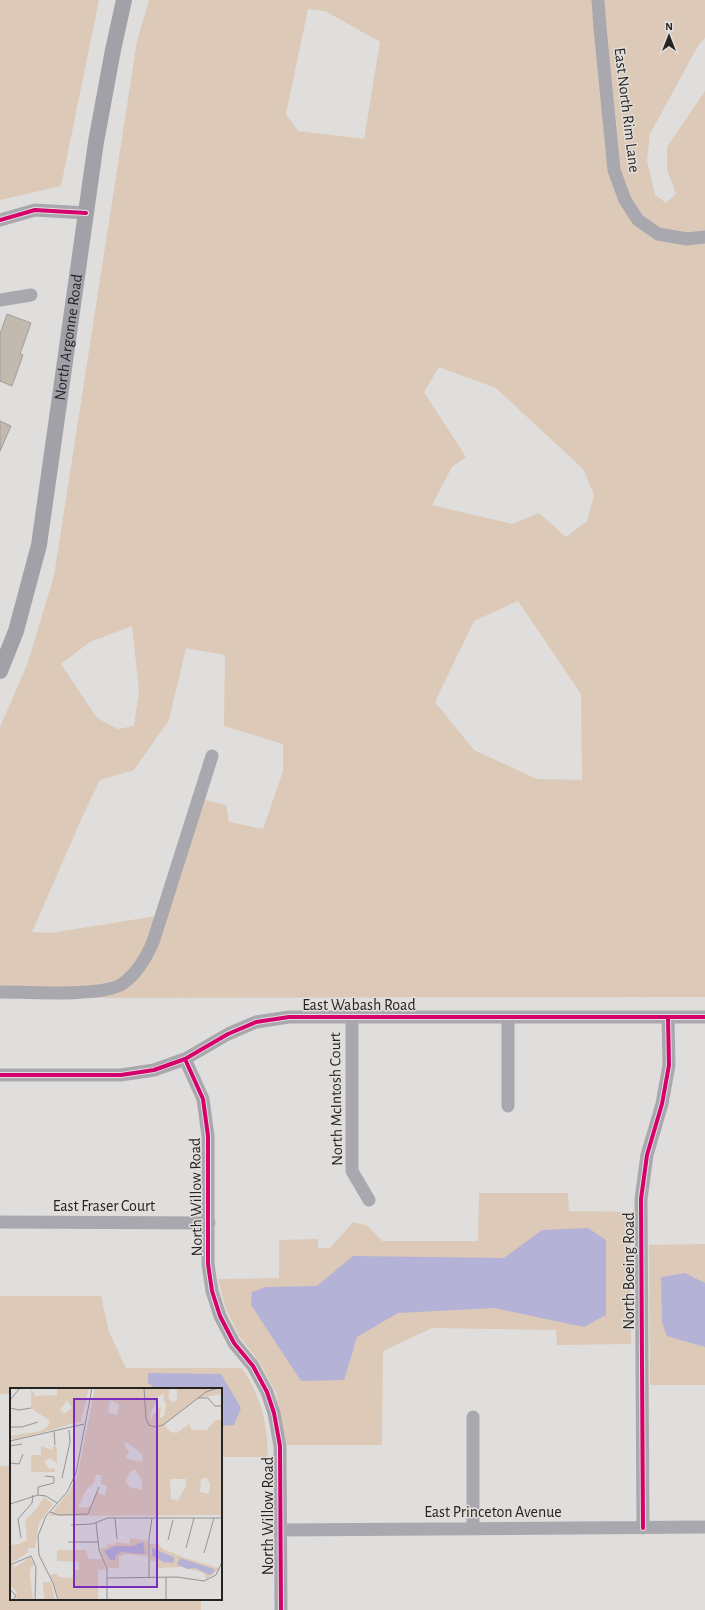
<svg xmlns="http://www.w3.org/2000/svg" width="705" height="1610" font-family="'Alegreya Sans',sans-serif">
	<rect width="100%" height="100%" fill="#e0dedc"/>
	<!-- green -->
	<path fill="#dcc9b7" fill-rule="evenodd" d="M0,0h99l-38,186 -61,14z
		M149,0h556v38l-6,6 -49,90 -3,27 8,34 11,8 10,-9 -9,-24v-23l38,-56v906l-705,1v-271l27,-62 27,-89 83,-535zM308,9l17,2 55,31 -16,97 -66,-8 -12,-17zM439,367l57,21 87,81 11,26 -7,26 -21,16 -27,-24 -27,11 -80,-19 20,-38 14,-10 -42,-65zM518,601l63,93 1,86 -45,-1 -63,-29 -39,-48 39,-81zM132,626l7,64 -5,36 -16,3 -21,-11 -36,-54 29,-22zM186,648l39,7 -1,71 59,18v27l-20,58 -34,-7 -3,-17 -33,-8 -37,119 -105,17 -19,-1 53,-121 15,-31 34,-10 35,-50z
		M479,1193h89l1,18 61,1 1,132 -74,1 -1,-15 -124,-2 -49,23 -1,94h-95l-11,-52 -16,-30 -21,-27 -13,-27 -8,-30 61,-1v-38l39,-1v9h12l23,-26 15,4 14,15h96z
		M705,1244v141h-55l-1,-140z
		M0,1296h101l8,36 17,36h116c20,31 25,53 26,89h-47v-68h-210v5h-11z
		M0,1466h11v133h190v11h-201z"/>
	<!-- water -->
	<path fill="#b5b2d8" d="M588,1228l18,12v75l-22,12 -90,-19 -96,5 -41,24 -13,43 -43,1 -50,-76 1,-13 14,-5 51,-1 36,-30 151,2 38,-28z
		M685,1273l20,10v64l-38,-11 -5,-13 -1,-46z
		M148,1373l73,1 20,34 -7,17 -13,1v-37h-65l-8,-6z"/>
	<!-- building -->
	<path fill="#c2b9af" stroke="#9f9e9c" d="M7,314l24,9 -11,31 3,1 -11,31 -12,-5v-47z
		M0,421l11,5 -11,25z"/>
	<g fill="none" stroke-linecap="round" stroke-linejoin="round">
		<!-- minor -->
		<path stroke="#a9a8af" stroke-width="13" d="M598,0l2,28 14,142 11,30 13,20 20,14 29,5 18,-2
			M0,220l35,-10 51,3
			M0,300l31,-5
			M0,992c27,0 103,5 122,-8 15,-10 24,-26 31,-42l59,-186
			M352,1017v154l17,29
			M508,1017v89
			M185,1059l18,40 5,37v128l4,27 8,25 14,27 19,23 14,26 7,21 6,33 1,164
			M0,1075h121l33,-5 31,-11 43,-25 28,-12 33,-5h416
			M0,1222l209,1
			M473,1417v112
			M643,1528l-2,-329 6,-44 15,-51 7,-39 -1,-48
			M280,1530l425,-3"/>
		<!-- major -->
		<path stroke="#a2a1a8" stroke-width="16" id="s1" d="M0,671l16,-40 23,-86 57,-403 17,-92 11,-50"/>
		<defs>
			<path id="cycleway" d="M0,220l35,-10 51,3
				M185,1059l18,40 5,37v128l4,27 8,25 14,27 19,23 14,26 7,21 6,33 1,164
				M0,1075h121l33,-5 31,-11 43,-25 28,-12 33,-5h416
				M643,1528l-2,-329 6,-44 15,-51 7,-39 -1,-48"/>
		</defs>
		<!-- cycleway casing -->
		<use href="#cycleway" stroke="#e2deda" stroke-width="6"/>
		<!-- cycleway -->
		<use href="#cycleway" stroke="#d6006c" stroke-width="4"/>
	</g>
	<g text-anchor="middle" dominant-baseline="central" stroke-width="3" stroke-linejoin="round" paint-order="stroke">
		<!-- street labels -->
		<g font-size="16" fill="#262423" stroke="#e2deda">
			<text transform="translate(627 110) rotate(83)">East North Rim Lane</text>
			<text stroke="none"><textPath href="#s1" startOffset="342">North Argonne Road</textPath></text>
			<text x="359" y="1005">East Wabash Road</text>
			<text transform="translate(336 1099) rotate(-91)">North McIntosh Court</text>
			<text transform="translate(196 1197) rotate(-91)">North Willow Road</text>
			<text x="104" y="1206">East Fraser Court</text>
			<text transform="translate(629 1271) rotate(-90)">North Boeing Road</text>
			<text x="493" y="1512">East Princeton Avenue</text>
			<text transform="translate(268 1516) rotate(-90)">North Willow Road</text>
		</g>
	</g>
	<!-- overview -->
	<g transform="translate(10 1388)">
		<rect width="212" height="212" fill="#e0dedc"/>
		<path d="M21,0l4,8 22,-1v-7h32l-8,33 -40,12 -31,7v-4l31,-5 7,-5 2,-5 -19,-13zM57,12l5,8 -8,6 -4,-4zM85,0h75l-2,10 5,5 4,-3v-10l-5,-2h50v6l-24,4 -34,27 7,7 6,1 12,-9 3,6h15l8,-10h7v95l-173,1 20,-24 8,-15zM154,6l-1,8 2,-1 1,4 -2,11 -4,2 1,-12 -9,10v6l-2,-7 8,-18zM100,12l9,4 -2,11 -9,-3zM116,54l16,12 1,6 -3,2 -15,-4 4,-6 -5,-7zM125,81l7,11v10l-12,-3 -5,-6 5,-9zM86,87h5v9l6,2 -2,10 -8,-4 -5,14 -14,2 8,-18 8,-7zM197,90l3,6 -1,10 -9,-2 1,-13zM160,91h16v7l-8,14 -7,-1zM44,57l3,2v16l-7,-5 -6,4 4,6 7,1v3h-24v-17h10v-9l11,4zM34,109l9,7 -14,19 -4,25h-6l-2,5 -17,11v-19l9,-1 8,-4 -2,-20 12,-12zM120,150l18,3v15l-23,-2 -6,3v11h-11l-8,-20h7v-4l6,1 3,-3 14,2zM140,156h8l5,5 22,9 34,10 -1,2 -12,10 -2,-7 -22,-6 -24,1v-7h-8zM47,162h29l3,9h14l3,10 -8,1v30h-39l-9,-26h7l1,3 16,1v-8h5v-8l-22,-1zM20,169l4,9 -3,1 -1,8 3,25h-14l-3,-3 1,-5 -7,-8v-19l6,2zM33,194h8l4,18 -11,-1z" fill="#dcc9b7" fill-rule="evenodd"/>
		<path d="M133,154l2,11 -2,1 -22,-2 -5,3 -1,5h-5l-6,-9 12,-5h17zM142,160l22,9v4l-1,2 -10,-1 -11,-7zM170,170l34,11 1,2 -5,4 -15,-7 -8,1 -10,-5z" fill="#b5b2d8"/>
		<path fill="none" stroke="#969492" stroke-width="1" d="M134,0l2,31 3,6 6,2 8,-2 43,-33 12,-4M188,10h10l7,8h6M0,12l10,-12M0,20l9,2 12,-2M0,39h12l16,-5M44,43l1,14M0,53l74,-17M0,58l12,-2M0,75l9,1 4,-10M52,90l8,-36 -1,-12M28,107v-8l16,-4v-6l-9,-1M0,116l28,-9 8,1 11,7M40,124l9,3 29,-1 11,-27M105,130l2,21M86,135l3,27 8,18v32M61,137l21,-1 16,-6h114M11,150l-3,-19 14,-16 1,-8M158,152l5,-20M58,154h30M176,160l8,-30M194,165l10,-35M0,177l21,-9 5,11 -1,33M139,189v-38l3,-21M156,189v23M97,190l70,-1 27,4 12,-6 6,-13M0,201l6,7 -3,4M48,212l-5,-17 -14,-28 -1,-19 8,-20 21,-24 9,-19 16,-85"/>
		<path fill="#7b2cbf" fill-opacity="0.15" stroke="#7b2cbf" stroke-width="2" d="M64,11h83v188h-83z"/>
		<rect width="212" height="212" fill="none" stroke="#262423" stroke-width="2"/>
	</g>
	<!-- north arrow -->
	<g transform="translate(669 36)" stroke="#e2deda" stroke-width="3" paint-order="stroke">
	<path d="M0-3L7 15L0 10L-7 15Z" fill="#262423"/>
	<text y="-6" font-size="11" font-weight="bold" text-anchor="middle" fill="#262423">N</text>
	</g>
</svg>
